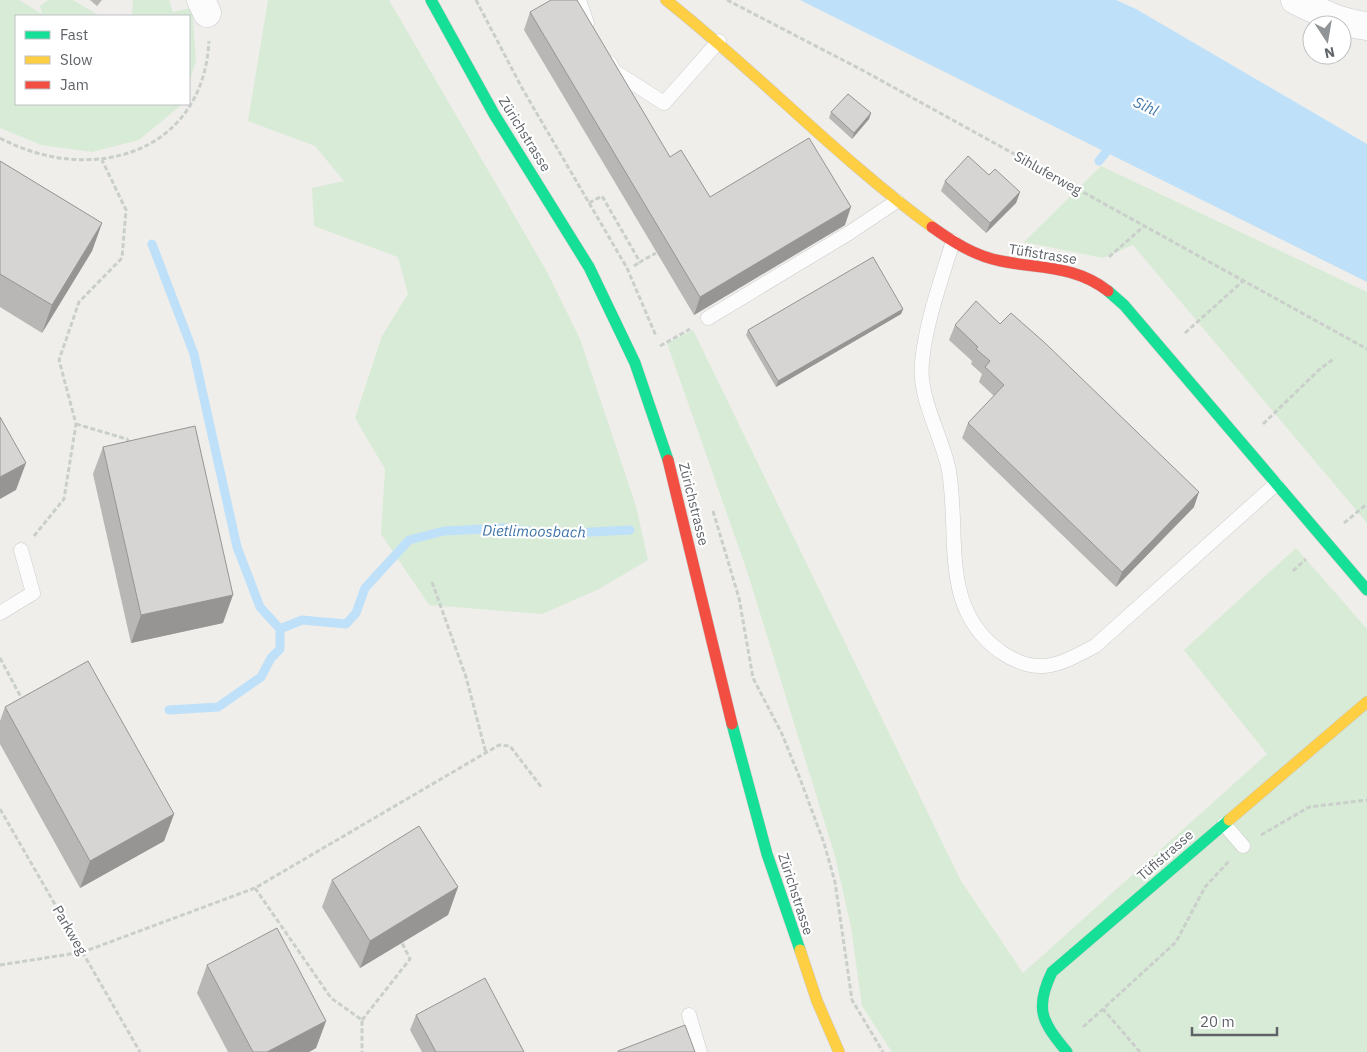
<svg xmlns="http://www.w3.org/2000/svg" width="1367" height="1052" font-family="'IBM Plex Sans',sans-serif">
	<rect width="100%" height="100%" fill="#efeeea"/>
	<!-- green -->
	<path fill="#d8ebd6" d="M0,0h19l23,14 -2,-8 8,-6h25l27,16h-84v88h165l-1,2 -41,34 -47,12 -51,-7 -41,-17z
		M133,0h36l4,12 19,-4 4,53 -7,21v-66h-67l10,-2z
		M268,0h121l157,270 34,69 56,167 12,54 -49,29 -57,25 -113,-9 -48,-71 4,-65 -30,-51 27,-82 26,-42 -10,-37 -84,-31 -2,-38 32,-7 -29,-35 -67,-25z
		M1101,166l266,126v231l-234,-278 -30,13 -79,-16z
		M693,330l268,551 62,92 244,-219 -83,-104 112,-102 71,81v423h-475l-30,-46 -11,-79 -16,-71 -88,-285 -80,-228z"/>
	<!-- water -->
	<path fill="#bfe0f9" d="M800,0h316l20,9 231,135v138z"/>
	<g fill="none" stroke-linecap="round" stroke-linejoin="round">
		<!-- stream -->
		<path stroke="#bfe0f9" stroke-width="9" d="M1099,161l14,-18
			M152,244l42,110 43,193 23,60 20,22
			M169,710l49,-3 43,-30 10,-19 9,-9v-20l22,-9 44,4 10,-11 9,-25 44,-48 35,-9 61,-3 46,6 79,-4"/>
		<defs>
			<path id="lane" d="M579,0l8,23
				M610,63l4,8 50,32 55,-62
				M953,241c-12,40 -27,80 -31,121 -4,37 20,73 27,109 11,66 -10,137 52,181 37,25 58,13 94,-6l181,-162
				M708,318l141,-85 48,-32
				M0,613l33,-20 -12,-43
				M1224,824l19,22
				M689,1015l11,37"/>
			<path id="street" d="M201,0l6,13
				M1295,0c24,12 45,23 72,26"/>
			<path id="fast" d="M431,0l63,114 95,153 46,96 33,97
				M1108,291l16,14 243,285
				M732,724l35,130 33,96
				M1067,1052c-25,-30 -33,-43 -15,-80l177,-152"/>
			<path id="slow" d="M666,0c91,72 173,159 266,227
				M1229,820l138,-118
				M800,950l17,51 22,51"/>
			<path id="jam" d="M932,227c21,15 43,29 69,34 38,8 74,4 107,30
				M668,460l64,264"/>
		</defs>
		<!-- lane casing -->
		<use href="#lane" stroke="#cbcccc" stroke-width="15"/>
		<!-- street casing -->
		<use href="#street" stroke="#cbcccc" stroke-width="29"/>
		<!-- fast casing -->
		<use href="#fast" stroke="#cacacb" stroke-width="12"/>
		<!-- slow casing -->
		<use href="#slow" stroke="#cacacb" stroke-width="12"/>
		<!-- jam casing -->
		<use href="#jam" stroke="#cacacb" stroke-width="12"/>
		<!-- path -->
		<path stroke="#cacfcc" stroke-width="3" stroke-dasharray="5 2.5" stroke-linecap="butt" d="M476,0l46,88 105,180 29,68
			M727,0l137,71 503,278
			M0,138c90,48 203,17 209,-97
			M589,203l13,-7 38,66 16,-9
			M1109,257l35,-31
			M634,266l6,-4
			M1185,333l58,-52
			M660,346l30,-17
			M76,424l51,15 2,4
			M1263,424l58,-56 14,-10
			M713,511l26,87 14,80 29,56 17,42 25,67 11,39 17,118 31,52
			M1344,523l23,-19
			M34,536l30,-37 12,-75 -17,-64 20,-58 43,-44 4,-48 -24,-50
			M1293,571l13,-12
			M432,582l34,95 20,76
			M0,658l23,43
			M0,809l140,243
			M1261,835l48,-28 58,-7
			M255,888l76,110 31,22v32
			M0,965l83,-13 172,-64 244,-143 11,1 32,42
			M362,1020l48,-61 -8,-16
			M1083,1027l20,-18
			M1140,1052l-37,-43 73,-67 29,-55 24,-26"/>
		<!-- lane -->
		<use href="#lane" stroke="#fdfcfc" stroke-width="14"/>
		<!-- street -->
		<use href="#street" stroke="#fdfcfc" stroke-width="28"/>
		<!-- fast -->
		<use href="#fast" stroke="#16e098" stroke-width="11"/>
		<!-- slow -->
		<use href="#slow" stroke="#ffcf43" stroke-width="11"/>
		<!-- jam -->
		<use href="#jam" stroke="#f24e42" stroke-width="11"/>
	</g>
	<!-- wall -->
	<path fill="#b8b7b5" d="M90,0h12l-5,6z
		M530,12l140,145 40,40 135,28 -151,90 -170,-285z
		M831,112l40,1 -2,6 -17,20 -23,-21z
		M0,161l102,62 -10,28 -50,82 -42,-26z
		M989,175l31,17 -4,11 -30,30 -45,-42 4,-10z
		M903,309l-2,5 -125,73 -30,-52 2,-5z
		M955,325l239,182 -78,80 -154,-149 6,-15 26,-27 -15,-14 3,-8 -11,-10 1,-3 -23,-21z
		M103,447l120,176 -92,20 -38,-169z
		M5,707l169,107 -10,27 -84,47 -80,-144v-23z
		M332,880l126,7 -10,28 -88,53 -38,-61z
		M207,965l119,56 -10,27 -7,4h-81l-31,-59z
		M416,1015l108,37h-102l-12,-22z"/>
	<!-- shaded-wall -->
	<path fill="#969594" d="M871,113l-2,6 -17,20 2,-6z
		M1020,192l-4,11 -30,30 4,-10z
		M851,207l-6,18 -151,90 6,-18z
		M102,223l-10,28 -50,82 10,-28z
		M903,309l-2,5 -125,73 2,-6z
		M26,463l-10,27 -16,9v-22z
		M1199,492l-5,15 -78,80 6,-15z
		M233,595l-10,28 -92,20 10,-28z
		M174,814l-10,27 -84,47 10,-27z
		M458,887l-10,28 -88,53 10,-27z
		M326,1021l-10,27 -7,4h-42z"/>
	<!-- building -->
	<path fill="#d6d5d3" stroke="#969594" d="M551,0h26l93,157 11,-7 29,47 99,-59 42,69 -151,90 -170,-285z
		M848,94l23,19 -17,20 -23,-21z
		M968,156l21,19 6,-6 25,23 -30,31 -45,-42z
		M0,161l102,62 -50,82 -52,-31z
		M873,257l30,52 -125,72 -30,-51z
		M976,301l24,23 11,-11 34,30 154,149 -77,80 -154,-149 36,-38 -19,-18 5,-6 -14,-12 2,-2 -23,-22z
		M0,417l26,46 -26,14z
		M195,426l38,169 -92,20 -38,-168z
		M88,661l86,153 -84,47 -85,-154z
		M419,826l39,61 -88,54 -38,-61z
		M277,928l49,93 -59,31h-14l-46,-87z
		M485,978l39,74h-88l-20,-37z
		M685,1025l10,27h-77v-1z"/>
	<g text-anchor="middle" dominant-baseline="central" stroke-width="4.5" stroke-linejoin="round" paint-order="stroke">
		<!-- street labels -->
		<g font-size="14" fill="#5f6368" stroke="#fff">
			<text transform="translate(525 134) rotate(58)">Zürichstrasse</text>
			<text transform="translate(1048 173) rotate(29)">Sihluferweg</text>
			<text transform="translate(1043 254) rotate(9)">Tüfistrasse</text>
			<text transform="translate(694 504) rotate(76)">Zürichstrasse</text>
			<text transform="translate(1165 855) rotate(-41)">Tüfistrasse</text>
			<text transform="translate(796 894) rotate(72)">Zürichstrasse</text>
			<text transform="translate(70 930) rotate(60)">Parkweg</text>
		</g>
		<!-- water labels -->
		<g font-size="15" font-style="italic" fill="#4174aa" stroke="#fff">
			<text transform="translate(1146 106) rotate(25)">Sihl</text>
			<text transform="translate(534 531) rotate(1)">Dietlimoosbach</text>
		</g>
	</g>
	<!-- legend -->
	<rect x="15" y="15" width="175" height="90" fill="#ffffff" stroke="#bfc1c3"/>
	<rect x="25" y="31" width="25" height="8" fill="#16e098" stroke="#bfc1c3"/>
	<text x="60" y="40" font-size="15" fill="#5f6368">Fast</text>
	<rect x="25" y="56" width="25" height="8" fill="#ffcf43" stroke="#bfc1c3"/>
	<text x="60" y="65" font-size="15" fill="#5f6368">Slow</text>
	<rect x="25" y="81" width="25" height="8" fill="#f24e42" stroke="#bfc1c3"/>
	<text x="60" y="90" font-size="15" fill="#5f6368">Jam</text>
	<!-- north arrow -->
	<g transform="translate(1327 40) rotate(168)"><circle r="24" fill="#ffffff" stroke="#bfc1c3"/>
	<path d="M0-4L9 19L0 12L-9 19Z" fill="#919496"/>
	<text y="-8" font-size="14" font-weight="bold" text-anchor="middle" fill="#5f6368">N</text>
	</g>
	<!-- scale -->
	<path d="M1192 1027v8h85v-8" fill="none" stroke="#5f6368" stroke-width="2.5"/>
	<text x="1200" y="1027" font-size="15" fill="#5f6368" stroke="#ffffff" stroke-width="4" paint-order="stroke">20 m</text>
</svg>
